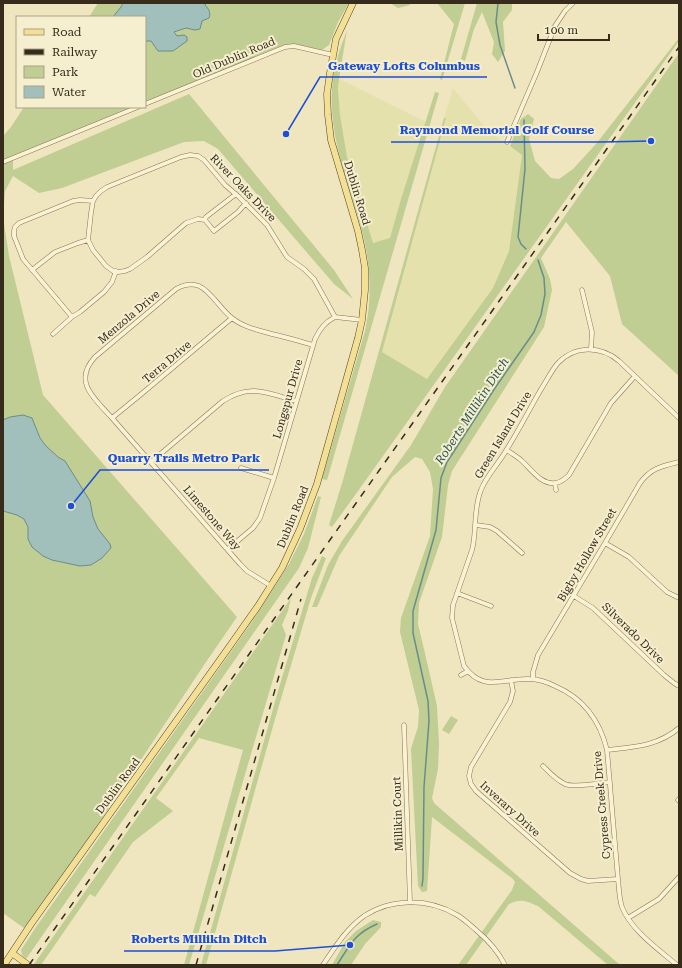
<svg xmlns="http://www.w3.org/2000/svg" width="682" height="968" font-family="'Roboto Serif',serif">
	<rect width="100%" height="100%" fill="#efe6bf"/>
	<!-- farmland -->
	<path fill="#e5e1ac" d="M339,79l87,43 -25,77 -11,40 -17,4 -26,-86 -7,-42 -2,-26z
		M453,88l35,43 34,24 -13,96 -16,37 -66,91 -45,-27 64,-234h-2z"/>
	<!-- green -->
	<path fill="#c0cd93" d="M98,3h251l-11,19 -9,23 -7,5 -28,-6 -13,2 -136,56v-85h-56z
		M390,3h19l1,2 -12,3z
		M437,3h28l-23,77 -2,-1 14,-55z
		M477,3h35v7l-9,12 2,29 -7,11 -6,-8 2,-12 -12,-30 -8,17 -9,32 -4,-2z
		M347,30l-8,49 -1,10 2,26 7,42 26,86 17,-5 11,-39 34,-107 4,1 -112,387 -5,-1 43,-148c6,-28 6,-53 1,-82 -2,-13 -6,-25 -10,-38 -10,-33 -22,-66 -24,-101 -1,-15 0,-31 4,-45 2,-12 7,-24 11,-35z
		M679,38v3l-321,450 -26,36 -3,-2 14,-45 101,-362h2l-64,234 45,27 66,-91 16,-37 13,-96 -12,-9 11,-27 7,-5 6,5 -5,20 6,22 16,17 8,1 14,-10 23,-25z
		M679,53v323l-57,-52 -12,-48 -44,-54 -25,36 9,21 2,11 -8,37 -92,144 -4,14 -6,52 -23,66 -1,21 6,25 13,57 2,38 -1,25 -6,29 2,5 186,162h-12l-70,-59c-12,-5 -16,-8 -29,-2l-43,61h-8l54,-75 3,-8 -2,-3 -81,-62 -5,74 -5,1 -4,-6 -7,-137 2,-7 5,-15 1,-17 -19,-78 1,-14 29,-82 3,-47 -3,-17 -8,-13 -7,-2 -23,20 -53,79 -22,51h-5l16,-42 14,-24 69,-96 34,-58z
		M189,94l145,176 19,29 -19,-15 -116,-135 -14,-8 -20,1 -122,46 -23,5 -26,-17 -8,15 -2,26 6,39 34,139 194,222 -31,45 -123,185 -59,81 -21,-15v-777l8,-9 13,-20h108l-119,49v14z
		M318,496l3,1 -13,51 -9,20 -273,391 -4,-4 -1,-5 15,-23 216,-305 37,-58 15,-30z
		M322,556l4,2 -15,40 -36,121 -69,246h-5l77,-274 34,-113z
		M291,598l-3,13 -6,14 4,10 -97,330h-5l59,-215 -44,-12 -43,60 17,13 -40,31 -38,55 -5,-3 -49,71h-6l-1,-1 155,-220z
		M451,716l7,4 -9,14 -7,-4z
		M373,920l8,2v5l-16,17 -14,21h-19l13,-23 11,-11z"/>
	<!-- water -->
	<path fill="#a2c0bb" stroke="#698e89" d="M123,3h83l-1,2c4,4 6,8 4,13l-7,3 -2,8 -5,1 -9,-2 -12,4 3,4 7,-1 3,2v4l-14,10h-15l-7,-10h-6v-24h-32l8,-10z
		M23,415l9,3 8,20 6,8 12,11 7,4 25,40 3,16 5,12 12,15 1,4 -9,10 -11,7 -11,1 -28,-6 -9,-4 -11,-9 -4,-8v-12l-4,-8 -7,-4 -14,-4v-91l7,-3z"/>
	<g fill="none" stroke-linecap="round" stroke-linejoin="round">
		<!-- stream -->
		<path stroke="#698e89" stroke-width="1.5" d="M498,3l-2,19 4,23 15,43
			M524,120l1,49 -7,68 3,7 5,5
			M422,886l1,-8 1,-91 5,-66 -1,-20 -15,-68v-22l23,-81 5,-52 6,-16 48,-74 39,-56 7,-17 4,-21 -1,-16 -6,-18
			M337,965c13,-20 17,-31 40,-41"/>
		<defs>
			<path id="minor" d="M145,104l140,-57 9,-1 39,9
				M507,142l30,-70 18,-46 10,-15 8,-8
				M3,162l135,-55
				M236,194l-30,23 -1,3 9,11 24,-19 8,-9
				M205,220l-7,-1 -12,4 -39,34 -17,12 -5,2 -7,1 -5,-1 -7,-5 -13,-16 -5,-10 3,-27 2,-12 3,-5 5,-5 6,-4 27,-11 47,-19 9,-2 8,1 6,4 21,25 14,12 28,28 20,32 17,12 10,10 21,38
				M32,270l23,-18 23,-9 10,-3
				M582,290l10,42 -1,17
				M72,317l-49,-58 -9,-23v-5l1,-4 4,-4 54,-22 7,-1 13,1
				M335,317l27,3
				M53,334l19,-17 8,-5 24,-20 8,-10 4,-11
				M112,418l27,-22 93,-78
				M507,450c5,4 11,7 15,11 10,9 19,24 34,22 5,-1 9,-4 13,-8l42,-72 24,-27
				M151,462l72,-61c27,-18 45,-8 73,0
				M241,468l33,10
				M555,483l1,7
				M476,525l14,2 7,4 25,22
				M605,543l24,14 38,35 12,6
				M228,549l25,-21 7,-10 14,-40 41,-139c5,-10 10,-17 20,-22
				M271,586l-24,-15 -7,-7 -128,-146c-17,-19 -40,-36 -17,-61l81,-68c7,-4 15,-6 23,-3 12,5 22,24 33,32 11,9 26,12 40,16 14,3 27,7 41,11
				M457,593l34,13
				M574,596l19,12 71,67 10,8 5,3
				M461,675l7,-4
				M533,679v-7l5,-17 67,-112 35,-60c11,-15 22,-17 39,-21
				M511,680l2,11 -3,11 -39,65 -2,9 2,8 5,7 94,82 11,6 7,2 30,-2
				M404,725l6,177
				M607,750c27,-3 51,-4 72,-22
				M543,766c6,6 13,14 22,18 8,4 34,-1 45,-2
				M678,800l1,-1
				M628,918l31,-19 20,-22
				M323,965c12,-18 23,-36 41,-49 28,-18 64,-18 93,-1 7,4 13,10 19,15 12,10 22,21 29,35
				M677,965c-18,-15 -47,-36 -55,-58 -3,-9 -3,-19 -4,-28l-11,-129c-7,-29 -24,-52 -52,-64 -8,-4 -17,-7 -26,-7 -26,-1 -46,14 -65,-13l-12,-48 1,-13 19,-55c5,-19 1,-41 9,-60 5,-14 19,-28 26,-41 12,-19 22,-39 33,-58 6,-9 11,-20 18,-28 17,-18 43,-17 61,-2l60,57"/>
			<path id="primary" d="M12,953l16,12
				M4,965l27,-41 196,-274 31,-44 24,-38 18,-39 17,-45 41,-146 4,-18 3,-30v-22l-3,-18 -4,-19 -27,-91 -3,-25 -1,-21 3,-21 6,-34 17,-36"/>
		</defs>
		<!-- minor casing -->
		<use href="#minor" stroke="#887657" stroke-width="5"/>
		<!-- primary casing -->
		<use href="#primary" stroke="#55432b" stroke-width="7"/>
		<!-- minor -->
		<use href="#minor" stroke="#faf2d2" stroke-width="4"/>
		<!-- primary -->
		<use href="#primary" stroke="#f4e095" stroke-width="6"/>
		<!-- rail -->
		<path stroke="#372c1c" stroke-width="1.5" stroke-dasharray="7 7" stroke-linecap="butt" d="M29,965l650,-918
			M196,965l105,-366"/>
	</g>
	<g text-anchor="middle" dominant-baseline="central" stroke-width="4" stroke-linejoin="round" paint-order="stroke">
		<!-- street labels -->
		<g font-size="11" fill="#372c1c" stroke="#f6efcf">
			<text transform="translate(234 58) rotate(-23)">Old Dublin Road</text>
			<text transform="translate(243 188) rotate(46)">River Oaks Drive</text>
			<text transform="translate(357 193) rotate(73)">Dublin Road</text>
			<text transform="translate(129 317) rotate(-40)">Menzola Drive</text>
			<text transform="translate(167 362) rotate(-40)">Terra Drive</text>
			<text transform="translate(288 399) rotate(-74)">Longspur Drive</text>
			<text transform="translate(503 435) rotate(-59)">Green Island Drive</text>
			<text transform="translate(293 517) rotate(-68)">Dublin Road</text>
			<text transform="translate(212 518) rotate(49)">Limestone Way</text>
			<text transform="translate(587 555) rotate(-60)">Bigby Hollow Street</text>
			<text transform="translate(633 633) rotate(44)">Silverado Drive</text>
			<text transform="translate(118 786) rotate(-54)">Dublin Road</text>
			<text transform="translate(602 805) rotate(-95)">Cypress Creek Drive</text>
			<text transform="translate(510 809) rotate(42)">Inverary Drive</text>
			<text transform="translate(398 814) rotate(-92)">Millikin Court</text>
		</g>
		<!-- water labels -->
		<g font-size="12" font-style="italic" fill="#2b5557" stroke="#f6efcf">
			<text transform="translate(472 411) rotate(-57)">Roberts Millikin Ditch</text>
		</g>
	</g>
	<!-- callouts -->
	<path fill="none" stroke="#1d4ed8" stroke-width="1.5" d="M286 134L320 77H487M651 141L602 142H391M71 506L100 470H269M350 945L275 951H124"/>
	<g fill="#1d4ed8" stroke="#f6efcf" stroke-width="1.5">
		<circle cx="286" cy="134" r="4"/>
		<circle cx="651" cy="141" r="4"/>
		<circle cx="71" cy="506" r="4"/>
		<circle cx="350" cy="945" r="4"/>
	</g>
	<g font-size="12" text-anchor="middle" font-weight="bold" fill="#1d4ed8" stroke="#f6efcf" stroke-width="4" stroke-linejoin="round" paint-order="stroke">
		<text x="404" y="70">Gateway Lofts Columbus</text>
		<text x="497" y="134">Raymond Memorial Golf Course</text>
		<text x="184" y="462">Quarry Trails Metro Park</text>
		<text x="199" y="943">Roberts Millikin Ditch</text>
	</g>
	<!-- border -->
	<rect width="682" height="968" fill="none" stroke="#372c1c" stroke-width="8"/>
	<!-- legend -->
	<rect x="16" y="16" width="130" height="92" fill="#f6efcf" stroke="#aaa187"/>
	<rect x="24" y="29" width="20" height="6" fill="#f4e095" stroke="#aaa187"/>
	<text x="52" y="36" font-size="12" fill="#372c1c">Road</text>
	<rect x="24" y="49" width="20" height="6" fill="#372c1c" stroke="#aaa187"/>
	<text x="52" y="56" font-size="12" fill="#372c1c">Railway</text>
	<rect x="24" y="66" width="20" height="12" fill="#c0cd93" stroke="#aaa187"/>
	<text x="52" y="76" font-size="12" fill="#372c1c">Park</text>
	<rect x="24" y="86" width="20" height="12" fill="#a2c0bb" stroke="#aaa187"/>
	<text x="52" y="96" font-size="12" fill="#372c1c">Water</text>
	<!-- scale -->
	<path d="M538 34v6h71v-6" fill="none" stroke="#372c1c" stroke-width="2"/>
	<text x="544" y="34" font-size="12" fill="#372c1c" stroke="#f6efcf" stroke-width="3" paint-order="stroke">100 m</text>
</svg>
